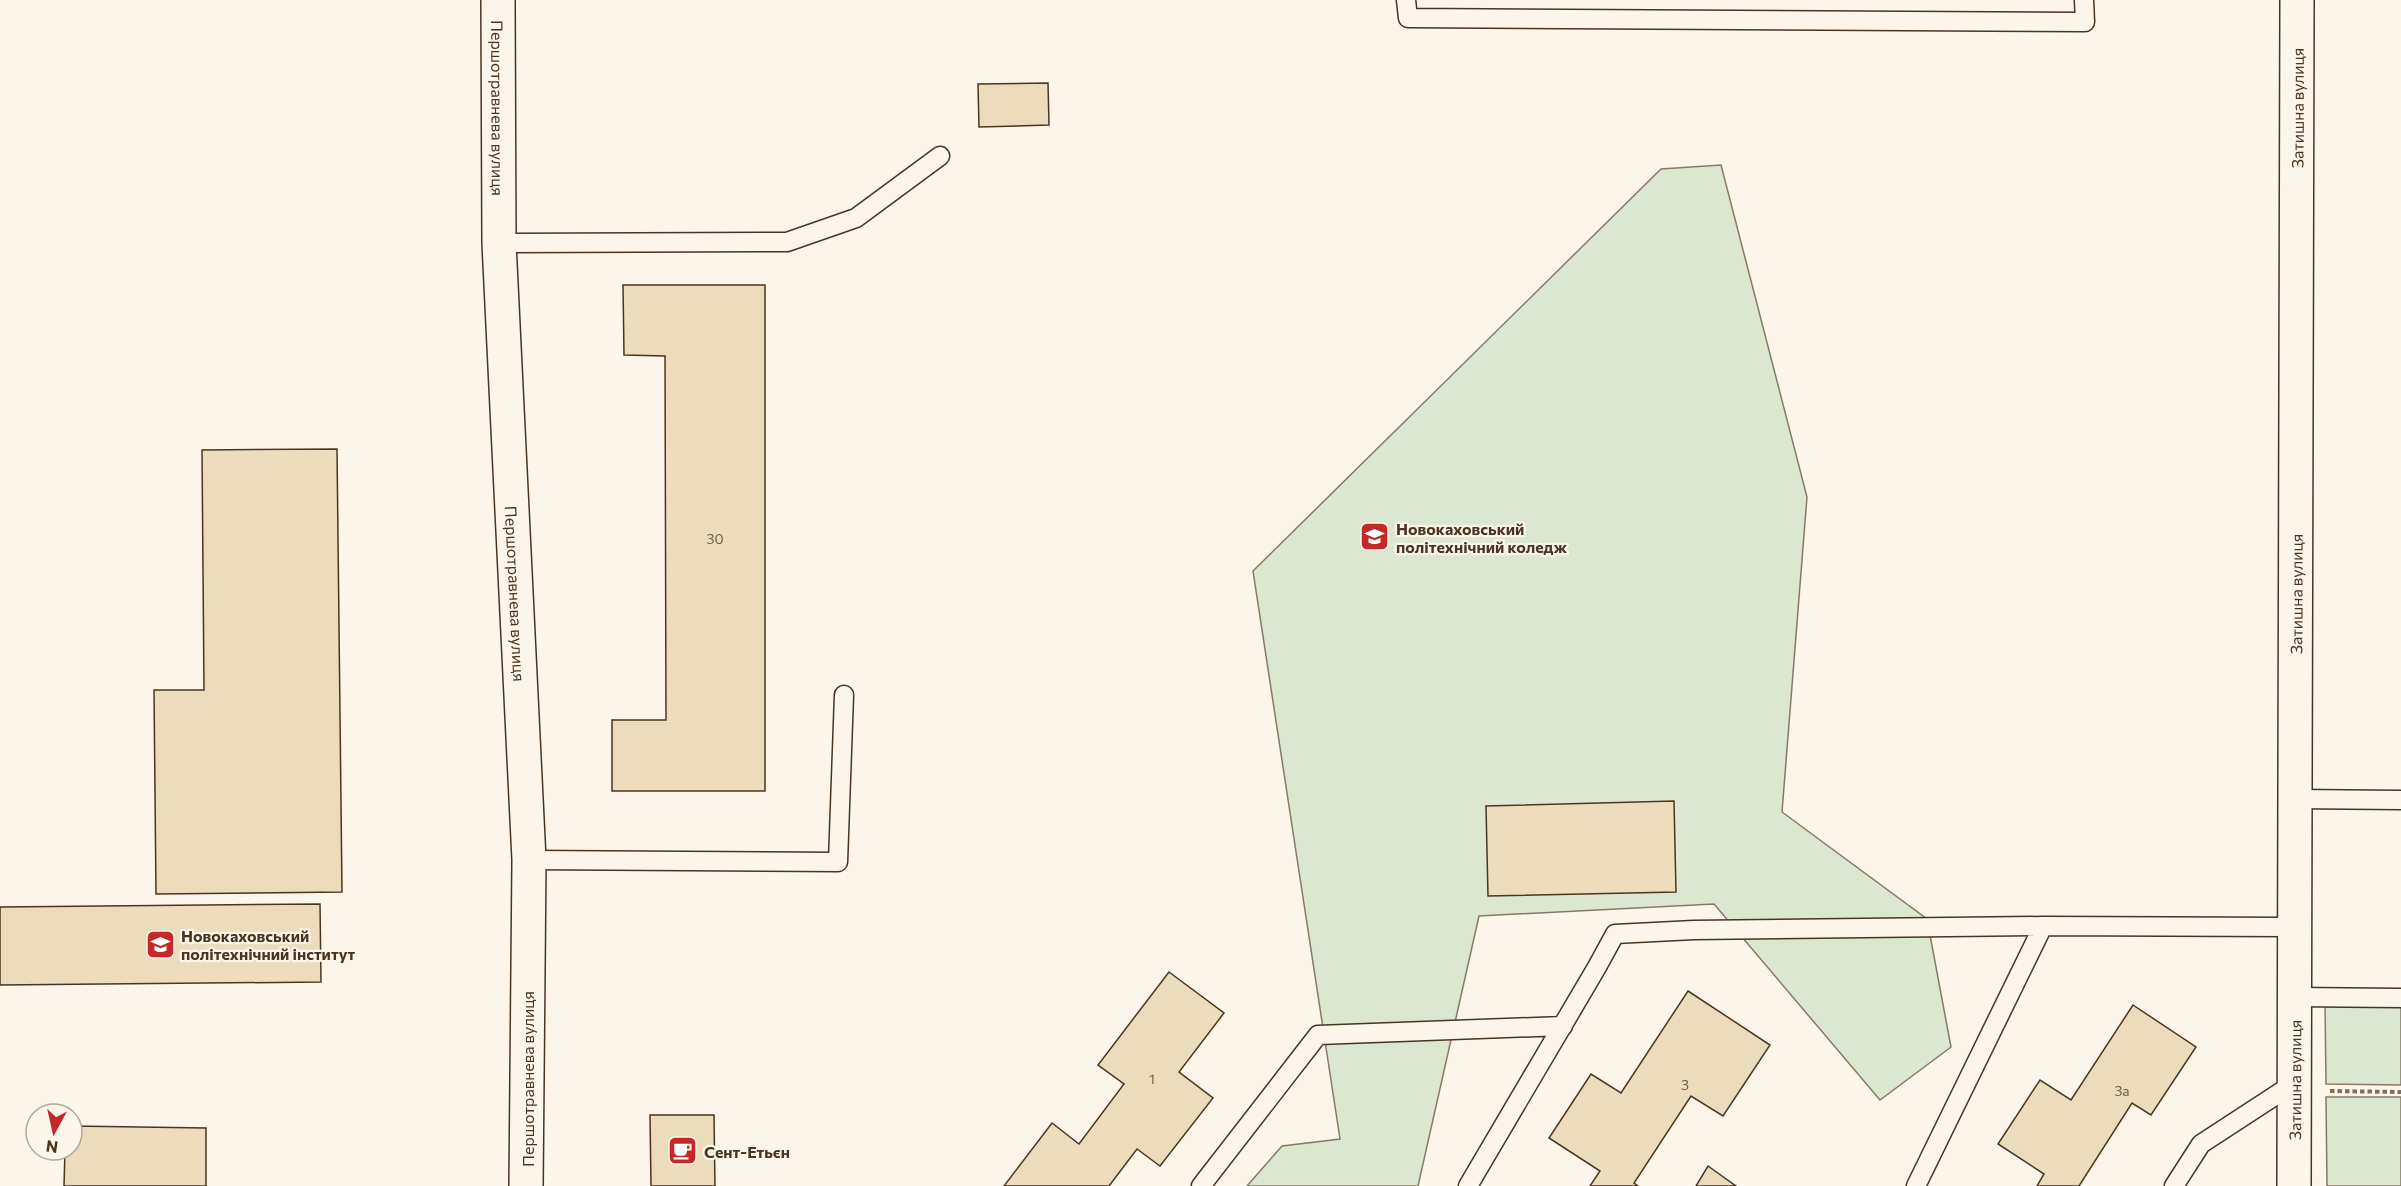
<svg xmlns="http://www.w3.org/2000/svg" width="2401" height="1186" font-family="Commissioner,sans-serif">
	<rect width="100%" height="100%" fill="#fbf6e9"/>
	<!-- green -->
	<path fill="#dce7d0" stroke="#887966" stroke-width="1.5" d="M1721,165l86,332 -25,315 145,107 24,128 -71,53 -166,-196 -235,12 -61,270h-171l35,-40 58,-7 -87,-568 408,-402z
		M2325,1002l76,1v82l-75,-1z
		M2326,1097h75v89h-74z"/>
	<!-- building -->
	<path fill="#ecdcbc" stroke="#4a3520" stroke-width="1.5" d="M1048,83l1,42 -70,2 -1,-43z
		M623,285h142v506h-153v-71h54l-1,-364 -41,-1z
		M337,449l5,443 -186,2 -2,-204h50l-2,-240z
		M1674,801l2,91 -188,4 -2,-90z
		M320,904l1,78 -321,3v-78z
		M1169,972l55,41 -45,59 34,26 -53,68 -23,-17 -28,37h-105l48,-63 27,21 45,-60 -26,-19z
		M1688,991l82,54 -47,71 -32,-20 -57,87 4,3h-48l10,-15 -51,-33 42,-64 30,19z
		M2133,1005l63,42 -45,68 -19,-12 -53,83h-42l7,-12 -46,-30 42,-64 31,20z
		M650,1115h64l1,71h-64z
		M72,1126l134,2v58h-142l1,-36h7z
		M1708,1166l28,20h-40z"/>
	<g fill="none" stroke-linecap="round" stroke-linejoin="round">
		<defs>
			<path id="lane" d="M1406,0l2,18 677,4 -1,-22
				M499,243l288,-1 69,-24 84,-62
				M2294,799l107,1
				M529,860l309,2 6,-167
				M2043,926l251,1
				M2293,997l108,1
				M1201,1186l117,-151 245,-9
				M1468,1186l129,-219 18,-33 79,-4 349,-4 -127,260
				M2174,1186l27,-42 92,-60"/>
			<g id="street">
				<path id="s1" d="M2294,1186l3,-1186"/>
			</g>
			<g id="secondary">
				<path id="s2" d="M498,0l1,243 30,617 -3,326"/>
			</g>
		</defs>
		<!-- lane casing -->
		<use href="#lane" stroke="#4a3520" stroke-width="21"/>
		<!-- street casing -->
		<use href="#street" stroke="#4a3520" stroke-width="36"/>
		<!-- secondary casing -->
		<use href="#secondary" stroke="#4a3520" stroke-width="36"/>
		<!-- path -->
		<path stroke="#7f6f5c" stroke-width="4" stroke-dasharray="4.5 3" stroke-linecap="butt" d="M2330,1091l71,1"/>
		<!-- lane -->
		<use href="#lane" stroke="#fbf6e9" stroke-width="18"/>
		<!-- street -->
		<use href="#street" stroke="#fbf6e9" stroke-width="33"/>
		<!-- secondary -->
		<use href="#secondary" stroke="#fbf6e9" stroke-width="33"/>
	</g>
	<!-- icons -->
	<defs>
		<symbol id="university-square" viewBox="-11 -11 22 22"><rect x="-9" y="-9" width="18" height="18" rx="4" fill="#c62828" stroke="#fbf6e9"/><path d="M0-5L7-2L0 1L-7-2ZM-4 1L0 2.5L4 1V4Q0 6-4 4Z" fill="#fff"/></symbol>
		<symbol id="cafe-square" viewBox="-11 -11 22 22"><rect x="-9" y="-9" width="18" height="18" rx="4" fill="#c62828" stroke="#fbf6e9"/><path d="M-5.5-4.5H6V0H3Q3 3.5 0 3.5H-2.5Q-5.5 3.5-5.5 0ZM3-3.2v2h1.7v-2ZM-6 4.5H4V6H-6Z" fill="#fff"/></symbol>
	</defs>
	<g fill-rule="evenodd">
		<use href="#university-square" x="1358" y="520" width="33" height="33"/>
		<use href="#university-square" x="144" y="928" width="33" height="33"/>
		<use href="#cafe-square" x="666" y="1134" width="33" height="33"/>
	</g>
	<g text-anchor="middle" dominant-baseline="central" stroke-width="4.5" stroke-linejoin="round" paint-order="stroke">
		<!-- number labels -->
		<g font-size="14" fill="#725f47">
			<text x="715" y="538">30</text>
			<text x="1152" y="1078">1</text>
			<text x="1685" y="1084">3</text>
			<text x="2122" y="1090">3а</text>
		</g>
		<!-- street labels -->
		<g font-size="16" fill="#4a3520" stroke="#fbf6e9">
			<text stroke="none"><textPath href="#s2" startOffset="108">Першотравнева вулиця</textPath></text>
			<text stroke="none"><textPath href="#s1" startOffset="1078">Затишна вулиця</textPath></text>
			<text stroke="none"><textPath href="#s2" startOffset="594">Першотравнева вулиця</textPath></text>
			<text stroke="none"><textPath href="#s1" startOffset="592">Затишна вулиця</textPath></text>
			<text transform="translate(527 1079) rotate(-90)">Першотравнева вулиця</text>
			<text stroke="none"><textPath href="#s1" startOffset="106">Затишна вулиця</textPath></text>
		</g>
		<!-- poi labels -->
		<g font-size="16" font-weight="bold" fill="#4a3520" stroke="#fbf6e9" text-anchor="start">
			<text x="1396" y="528">Новокаховський<tspan x="1396" dy="18">політехнічний коледж</tspan></text>
			<text x="181" y="935">Новокаховський<tspan x="181" dy="18">політехнічний інститут</tspan></text>
			<text x="704" y="1151">Сент-Етьєн</text>
		</g>
	</g>
	<!-- north arrow -->
	<g transform="translate(54 1132) rotate(188)"><circle r="28" fill="#fbf6e9" stroke="#b4a999" stroke-width="1.5"/>
	<path d="M0-4.5L10 22L0 15L-10 22Z" fill="#c62828"/>
	<text y="-9" font-size="16" font-weight="bold" text-anchor="middle" fill="#4a3520">N</text>
	</g>
</svg>
